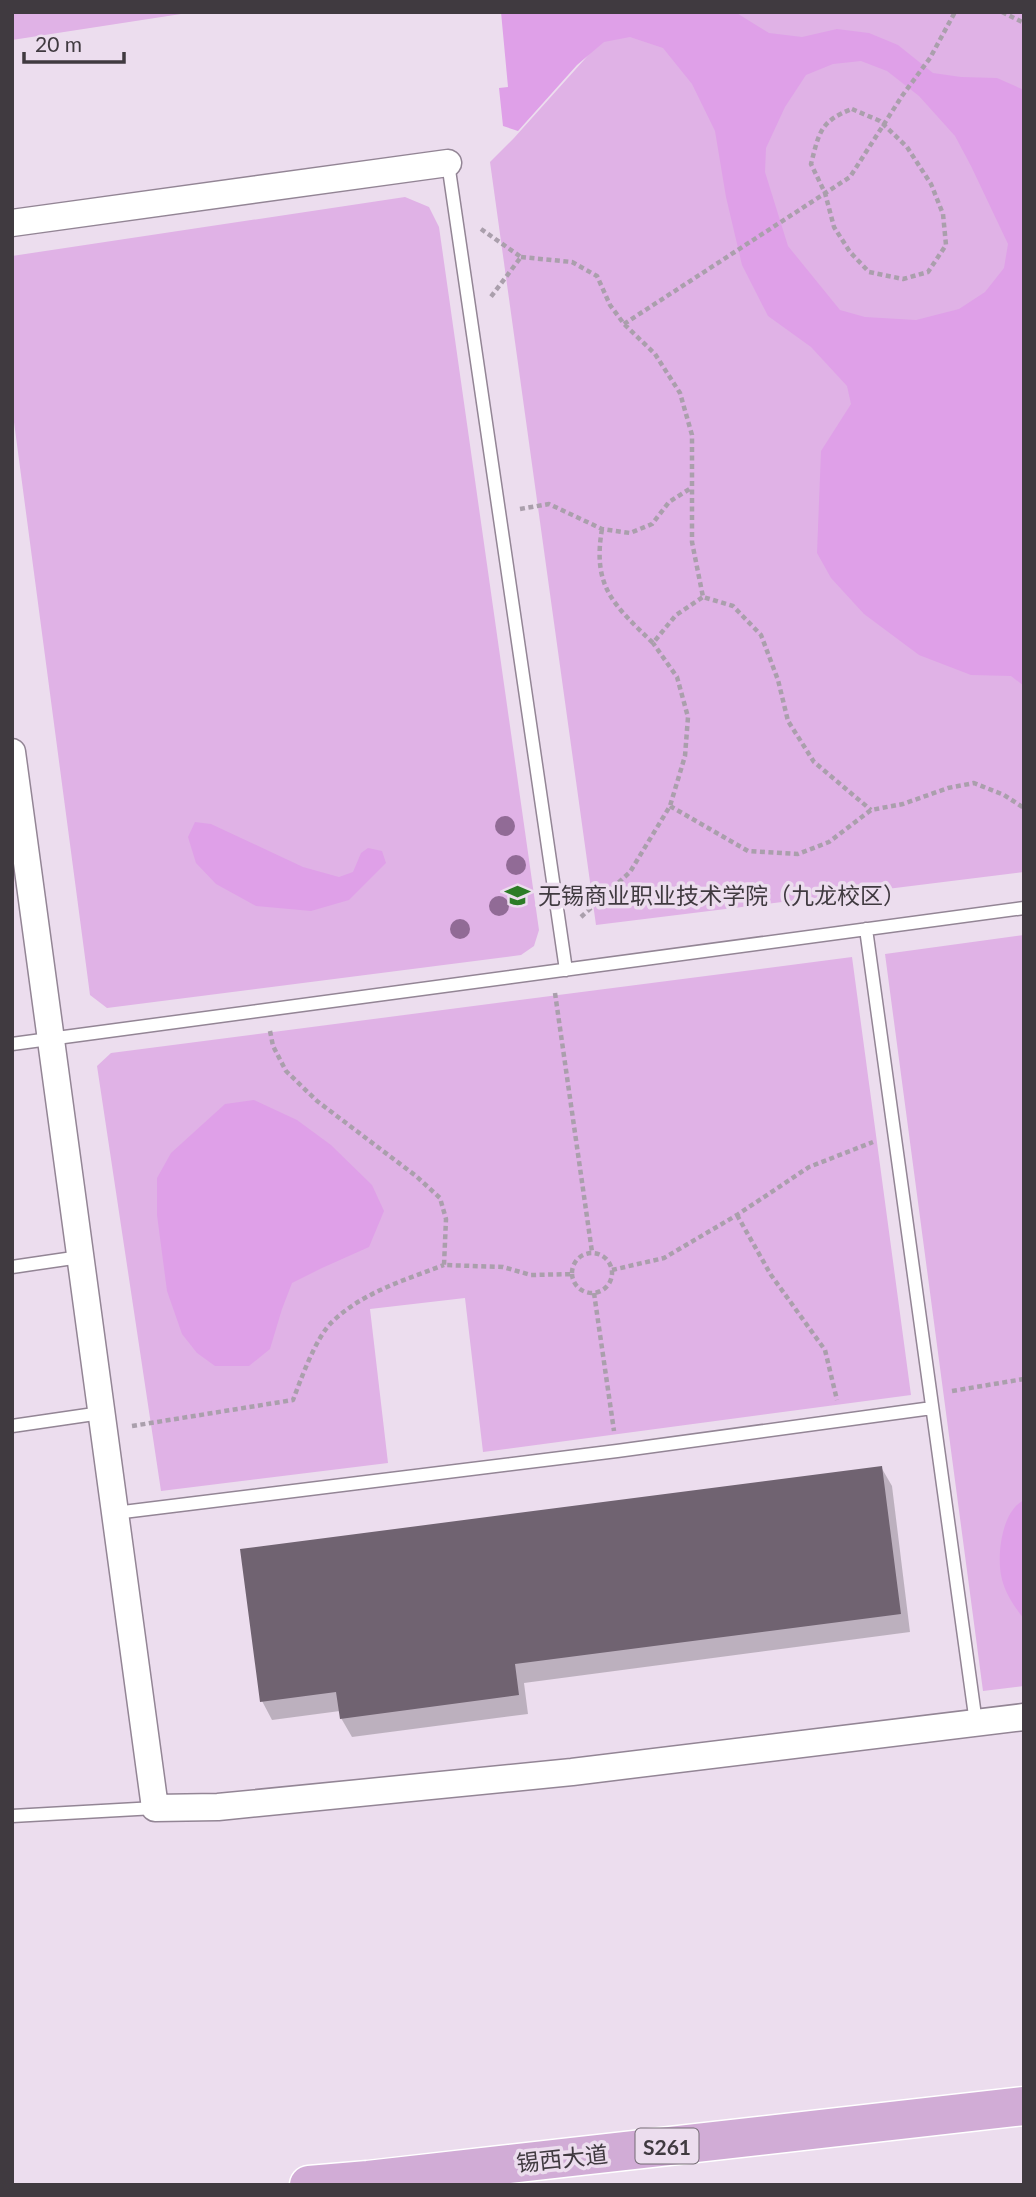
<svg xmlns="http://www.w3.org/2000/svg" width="1036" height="2197" font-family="Lato,'Noto Sans SC',sans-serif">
	<rect width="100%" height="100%" fill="#ecddee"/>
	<!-- green -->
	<path fill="#e0b2e6" d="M12,12h182l-182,28z
		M627,12h397v860l-428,53 -106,-763 24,-24z
		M405,197l24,10 10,20 100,703 -5,16 -13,9 -414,53 -17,-13 -78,-588v-151z
		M1024,935v751l-41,5 -98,-737z
		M852,957l59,438 -428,57 -18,-154 -95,11 18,154 -227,28 -64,-425 14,-13z"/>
	<!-- water -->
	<path fill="#dfa0e8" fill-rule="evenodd" d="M501,12h234l34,21 33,4 35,-8 32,4 29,12 35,28 28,4 36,1 27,12v596l-13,-10 -40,-1 -52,-20 -55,-41 -33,-36 -14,-25 4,-102 30,-47 -4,-18 -36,-39 -43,-31 -26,-51 -16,-68 -11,-66 -23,-47 -29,-36 -33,-11 -26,5 -27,23 -59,66 -15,-5 -4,-38 9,-1zM861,61l26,10 32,25 36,40 16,30 37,78 -4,24 -19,24 -26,17 -43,11 -51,-3 -25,-7 -52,-64 -23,-74 1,-24 19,-41 21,-32 27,-11z
		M195,822l16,2 92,43 36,10 14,-5 8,-19 7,-5 14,3 4,12 -37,37 -38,11 -55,-5 -40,-22 -20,-21 -8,-26z
		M254,1100l43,20 34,25 41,40 12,26 -15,36 -47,21 -30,15 -10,26 -12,40 -21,17h-34l-18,-13 -15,-19 -15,-43 -10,-76v-37l14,-25 54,-49z
		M1024,1500v119c-10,-13 -20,-27 -23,-44 -4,-22 1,-64 23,-75z"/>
	<!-- shadow -->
	<path fill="#0003" d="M881,1467l11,19 18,146 -386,51 4,31 -176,23 -11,-19 -1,-7 -68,9 -10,-19z"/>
	<!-- building -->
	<path fill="#706371" d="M882,1466l19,148 -386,50 4,31 -179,24 -4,-27 -76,10 -20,-153z"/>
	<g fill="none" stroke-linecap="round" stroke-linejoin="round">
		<defs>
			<path id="lane" d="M448,163l118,807
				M866,929l110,794
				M12,1044l1012,-136
				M12,1267l68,-10
				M12,1426l89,-13
				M115,1513l502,-62 315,-43
				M12,1816l143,-8"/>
			<path id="street" d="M12,223l436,-60
				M12,752l143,1056 63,-1 354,-35 452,-55"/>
			<path id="primary" d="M309,2185l59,-5 656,-74"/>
		</defs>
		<!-- lane casing -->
		<use href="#lane" stroke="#938595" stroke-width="15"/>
		<!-- street casing -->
		<use href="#street" stroke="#938595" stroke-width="29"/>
		<!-- primary casing -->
		<use href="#primary" stroke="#fff" stroke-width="41"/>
		<!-- path -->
		<path stroke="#aa9fac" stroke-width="4.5" stroke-dasharray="5 3.5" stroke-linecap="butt" d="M1002,12l22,11
			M852,109l28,12 27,26 24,37 12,30 3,31 -18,27 -25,7 -34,-7 -19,-20 -16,-25 -9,-34 -14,-29c8,-31 9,-43 41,-55z
			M481,229l40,28 -31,41
			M521,257l51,5 25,14 13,29 14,19 31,30 25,39 12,42v107l11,55 30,9 28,29 17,45 10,41 26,41 57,48
			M624,324l226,-147 52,-81 28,-38 25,-46
			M520,509l29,-5 53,25 28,4 22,-9 17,-22 22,-14
			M602,529c-10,58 12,76 51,114l23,-28 27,-18
			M670,806l78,45 50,3 31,-12 42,-32 32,-6 45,-16 26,-5 30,12 20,13
			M581,917l49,-45 40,-66 15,-50 3,-39 -11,-40 -24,-34
			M555,993l37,259
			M270,1031l3,15 13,25 31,30 99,75 24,22 6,21 -2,46 59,2 28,8 41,-1
			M737,1215l34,60 54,75 12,50
			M572 1273a20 20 0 1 1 40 0a20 20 0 1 1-40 0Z
			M612,1270l52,-12 73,-43 72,-48 64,-25
			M594,1293l20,138
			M952,1391l72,-12
			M132,1426l161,-26c8,-21 23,-63 39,-78 31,-30 73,-42 112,-57"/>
		<!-- lane -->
		<use href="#lane" stroke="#fff" stroke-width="12"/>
		<!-- street -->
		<use href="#street" stroke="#fff" stroke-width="26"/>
		<!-- primary -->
		<use href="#primary" stroke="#d1acd6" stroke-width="38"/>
	</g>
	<!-- trees -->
	<g fill="#916b96">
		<circle cx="505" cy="826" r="10"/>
		<circle cx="516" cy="865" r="10"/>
		<circle cx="499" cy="906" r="10"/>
		<circle cx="460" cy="929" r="10"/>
	</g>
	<!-- icons -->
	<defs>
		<symbol id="university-bare" viewBox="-9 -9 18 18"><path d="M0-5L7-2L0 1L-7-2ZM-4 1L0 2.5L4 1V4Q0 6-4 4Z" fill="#2c7c26" stroke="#ecddee" stroke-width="2.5" paint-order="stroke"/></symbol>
	</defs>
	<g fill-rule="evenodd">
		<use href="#university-bare" x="500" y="878" width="35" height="35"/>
	</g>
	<g text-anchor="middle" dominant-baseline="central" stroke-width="7" stroke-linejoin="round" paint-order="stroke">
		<!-- shield labels -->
		<rect fill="#ecddee" stroke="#746b74" stroke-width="2" x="635.5" y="2128.5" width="63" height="35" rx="5"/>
		<g font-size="21" font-weight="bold" fill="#403a40">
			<text x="667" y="2146">S261</text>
		</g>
		<!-- poi labels -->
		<g font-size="23" fill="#403a40" stroke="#ecddee" text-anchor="start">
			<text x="538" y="895">无锡商业职业技术学院（九龙校区）</text>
		</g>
		<!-- street labels -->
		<g font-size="23" fill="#403a40" stroke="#ecddee">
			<text transform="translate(562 2158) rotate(-6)">锡西大道</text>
		</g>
	</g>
	<!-- border -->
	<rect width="1036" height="2197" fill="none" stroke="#403a40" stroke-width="28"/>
	<!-- scale -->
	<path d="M24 52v10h100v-10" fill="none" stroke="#403a40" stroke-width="3.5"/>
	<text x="35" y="52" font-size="21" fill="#403a40" stroke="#ecddee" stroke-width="5" paint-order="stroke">20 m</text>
</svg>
